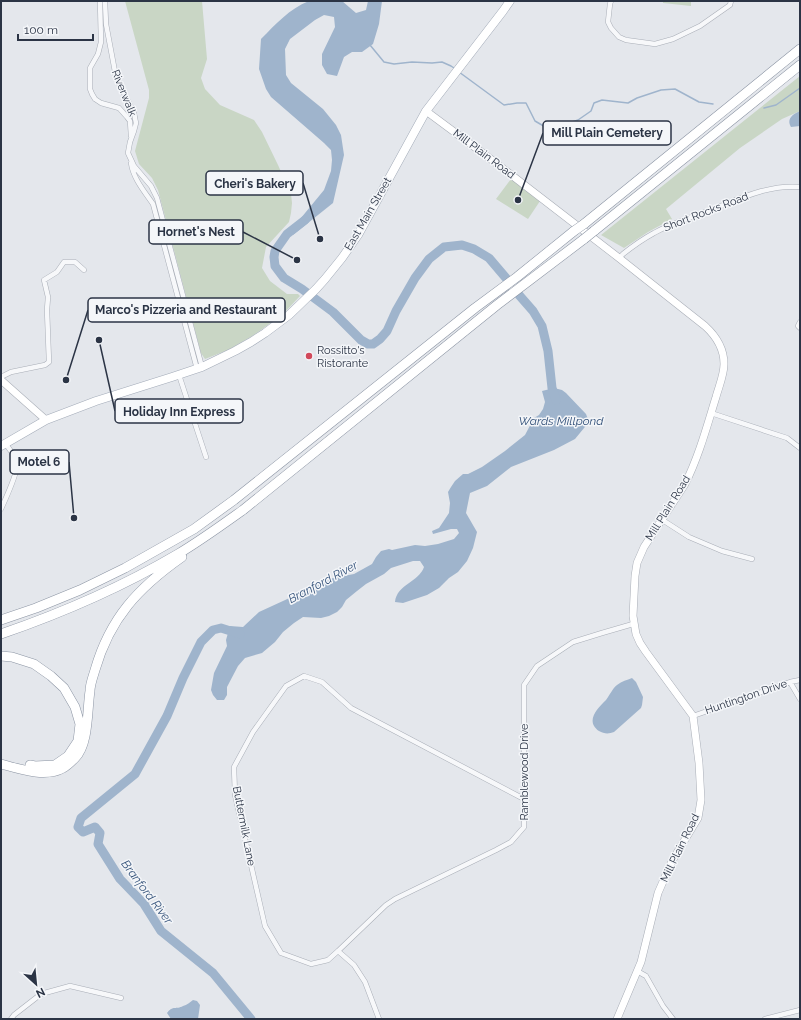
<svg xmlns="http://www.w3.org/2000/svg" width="801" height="1020" font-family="Raleway,sans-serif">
	<rect width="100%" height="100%" fill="#e4e7ec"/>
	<!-- green -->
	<path fill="#c9d6c5" d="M125,1h77l5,58 -6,19 4,11 15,16 34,15 8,12 16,33 13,29 1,9 -1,10 -2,9 -23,25 -4,21 8,13 17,13h11l2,2 -17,18 -29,21 -26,15 -23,9 -4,-6 -43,-163 -6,-12 -13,-14 -4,-13 14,-53v-8z
		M663,1h28v5l-28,-3z
		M800,76v35l-18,8 -42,29 -74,61 6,10 -24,13 -24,16 -23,-13z
		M511,179l29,22 -12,18 -32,-20z"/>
	<!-- water -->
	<path fill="#9fb4cc" d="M309,1h33l14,12 10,-3 2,-9h14l-3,23 -6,20 -11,8h-10l-8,5 -7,19 -10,-2 -5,-9v-11l13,-27 -1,-10 -10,-2 -9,5 -25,19 -5,10 1,26 5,8 32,26 13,16 5,10 3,20 -11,48 -40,32 3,-11 28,-34 7,-19 1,-11 -1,-10 -7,-7 -53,-46 -5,-8 -7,-20 2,-30c15,-15 28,-30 48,-38z
		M800,111v15l-9,1c-5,-8 2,-13 9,-16z
		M554,388l8,2 4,3 20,21 3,8 -14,17 -21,11 -43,17 -24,19 -17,7 -4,20 11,19 -4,16 -6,13 -9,11 -9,6 -10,10 -12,7 -24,8 -8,-1c2,-18 24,-20 29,-35l-4,-6h-7l-22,7 -7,6 -18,10 -9,7 -11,9 -4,7 -5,5 -8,4 -8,2 -18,-1 -9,6 -11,9 -8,10 -13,11 -17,5 -7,8 -11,21v8l-3,5h-7l-4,-5 -2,-5 3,-17 13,-27 -1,-6 4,-14 13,1 16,-15 74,-34 21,-4 18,-10 4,-7 5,-6 8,-2 3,1 23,-5 10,1 13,-2 16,-5 5,-6 -2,-4h-6l-18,5 -1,-3 7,-3 10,-15 1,-10 -2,-11 3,-5 4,-6 8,-7h5l14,-7 23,-16 20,-16 9,-17 5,-3 4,-6 2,-7 -3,-11z
		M632,678l4,4 7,15 -1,8 -1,3 -27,24c-5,2 -10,2 -15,-1 -14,-10 -2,-22 7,-31 4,-5 6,-11 11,-15 5,-4 10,-5 15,-7z
		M193,1000l4,1 3,4 -2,14h-27l-4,-6c6,-8 9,-3 16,-7 4,-1 7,-4 10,-6z"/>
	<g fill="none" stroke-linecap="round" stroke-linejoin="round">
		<!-- stream -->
		<path stroke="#9fb4cc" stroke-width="1.5" d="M370,45l14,17 10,2 18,-2 20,1 10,-1 9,4 3,2
			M459,72l45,33 13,-2h9l9,18 12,7 11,-1 20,-7 13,-9 3,-8 8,-3 26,3 9,-5 24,-8 14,-1 24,13 14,2
			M764,108l12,-3 24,-17"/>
		<!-- river -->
		<path stroke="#9fb4cc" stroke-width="9" d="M305,220l-18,14 -12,17 -1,6 1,9 9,12 18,11 31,23 28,28 7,4h5l7,-5 7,-8 9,-20 19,-33 14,-19 15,-12 18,-2 12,4 15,9 17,20
			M519,295l14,16 9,15 6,25 4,37 4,12
			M240,634l-19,-6 -8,2 -12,12 -18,36 -16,38 -32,58 -54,44 -3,9 5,5 12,-5 5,6 -2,11 22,35 24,25 17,27 52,42 38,46"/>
		<defs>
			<path id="street" d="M100,1l1,41 -3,12 -8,14v21l2,5 3,5 6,4 18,5 8,9 3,4 1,15
				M105,1l1,23 10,53 18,36 2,10 -2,8 -4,11 -2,11 6,13 17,20 6,12 45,169
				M611,1l-1,3 -2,18 3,6 8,9 7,3 29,4 18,-5 27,-13 30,-21 1,-4
				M131,163c2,15 13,28 22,41l44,165
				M619,258l4,-4c10,-8 20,-15 31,-21 17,-10 36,-15 54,-22 29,-11 60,-27 92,-24
				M800,322l-2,4 2,2
				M179,375l27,82
				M1,377l10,-5 34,-7 4,-3 -2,-52 1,-13 -4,-17 13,-8 7,-10h11l9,8
				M711,413l76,25 13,10
				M1,509c4,-9 18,-38 16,-47 -2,-7 -8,-13 -12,-19
				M661,519l28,18 33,14 30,8
				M790,682l10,17
				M693,716l97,-34 10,-2
				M524,799l-173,-91 -29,-26 -18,-6 -18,10 -33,46 -19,35 1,28 30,131 16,27 30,11 17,-4 10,-9 48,-46 9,-6 101,-49 15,-8 13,-15v-142l13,-19 36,-24 29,-9 31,-9
				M338,951l16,14 11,17 14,37
				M637,971l9,5 17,30 10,13
				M11,1019l3,-4 27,-21 29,-8 51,12
				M765,1019l35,-9"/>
			<path id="secondary" d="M426,111l62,46 131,101 86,68c11,10 19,23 19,38 0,11 -5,22 -8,33 -9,29 -17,59 -31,87l-41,63 -7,16 -2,13 -2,40 3,18 4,9 6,9 47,64 6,47 2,37 -3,18 -26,43 -14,32 -17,69 -24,57
				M1,380l45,40"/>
			<path id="primary" d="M1,446l45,-26 50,-19 76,-24 30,-10 33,-16 16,-9 14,-9 24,-18 27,-26 9,-10 17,-21 16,-23 57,-104 11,-20 77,-100 7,-10"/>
			<path id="highway" d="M584,224l216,-175
				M594,231l206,-166
				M1,620l35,-12 44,-18 45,-22 69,-39 40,-29 241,-192 42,-31 57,-46
				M1,634c61,-21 121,-47 177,-80 22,-13 44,-29 65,-44l254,-205 87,-66
				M1,656l11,1 22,7 17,12 13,12 11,19 5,17 -2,17 -10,15 -13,9 -20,1 -5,-1
				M1,764c18,5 45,14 62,4 4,-2 9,-7 12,-10 14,-14 12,-48 15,-67 0,-7 3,-14 5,-21 15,-52 43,-82 87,-113"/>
		</defs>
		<!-- street casing -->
		<use href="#street" stroke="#a9aeb7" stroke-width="5.5"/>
		<!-- secondary casing -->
		<use href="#secondary" stroke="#a9aeb7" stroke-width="8"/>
		<!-- primary casing -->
		<use href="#primary" stroke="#a3abb8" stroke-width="9"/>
		<!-- highway casing -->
		<use href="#highway" stroke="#8b94a3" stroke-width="10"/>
		<!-- street -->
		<use href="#street" stroke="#f7f8fa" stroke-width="4.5"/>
		<!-- secondary -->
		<use href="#secondary" stroke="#fff" stroke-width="7"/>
		<!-- primary -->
		<use href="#primary" stroke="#fff" stroke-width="8"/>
		<!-- highway -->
		<use href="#highway" stroke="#fff" stroke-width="9"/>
		<defs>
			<path id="highway-bridge" d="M574,231l10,-7
				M584,239l10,-8"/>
		</defs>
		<!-- highway-bridge casing -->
		<use href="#highway-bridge" stroke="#8b94a3" stroke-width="10" stroke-linecap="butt"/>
		<!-- highway-bridge -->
		<use href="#highway-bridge" stroke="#fff" stroke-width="9"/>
	</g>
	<!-- markers -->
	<circle fill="#d1495b" stroke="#f4f6f9" stroke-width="1.5" cx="309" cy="356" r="4"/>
	<g text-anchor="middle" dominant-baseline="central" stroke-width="3" stroke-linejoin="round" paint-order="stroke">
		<!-- street labels -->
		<g font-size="11" fill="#2b3445" stroke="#f4f6f9">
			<text transform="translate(124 93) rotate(68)">Riverwalk</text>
			<text transform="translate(484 154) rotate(37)">Mill Plain Road</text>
			<text transform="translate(706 212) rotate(-21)">Short Rocks Road</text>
			<text transform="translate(368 214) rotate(-60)">East Main Street</text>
			<text transform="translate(668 508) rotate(-58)">Mill Plain Road</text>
			<text transform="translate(746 697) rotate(-19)">Huntington Drive</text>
			<text transform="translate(524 772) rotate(-90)">Ramblewood Drive</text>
			<text transform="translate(244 826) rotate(79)">Buttermilk Lane</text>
			<text transform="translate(680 848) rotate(-64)">Mill Plain Road</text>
		</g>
		<!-- poi labels -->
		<g font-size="11" fill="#2b3445" stroke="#f4f6f9" text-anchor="start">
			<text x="317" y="350">Rossitto's<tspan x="317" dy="13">Ristorante</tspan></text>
		</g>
		<!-- water labels -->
		<g font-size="12" font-style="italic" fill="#34527a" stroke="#f4f6f9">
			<text x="561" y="421">Wards Millpond</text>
			<text transform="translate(323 582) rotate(-28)">Branford River</text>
			<text transform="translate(147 892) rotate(53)">Branford River</text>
		</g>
	</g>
	<!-- callouts -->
	<path fill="none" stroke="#2b3445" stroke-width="1.5" d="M518 200L543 133M320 239L303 183M297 260L243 232M66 380L88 310M99 340L115 411M74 518L69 462"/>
	<g fill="#2b3445" stroke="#f4f6f9" stroke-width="1.5">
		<circle cx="518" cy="200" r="4"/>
		<circle cx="320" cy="239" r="4"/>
		<circle cx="297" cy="260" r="4"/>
		<circle cx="66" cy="380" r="4"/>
		<circle cx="99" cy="340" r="4"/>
		<circle cx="74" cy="518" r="4"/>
	</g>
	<g fill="#f4f6f9" stroke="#2b3445" stroke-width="1.5">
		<rect x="543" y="121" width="128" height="24" rx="4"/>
		<rect x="206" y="171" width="97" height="24" rx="4"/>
		<rect x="149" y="220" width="94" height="24" rx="4"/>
		<rect x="88" y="298" width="197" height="24" rx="4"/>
		<rect x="115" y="399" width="128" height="24" rx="4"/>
		<rect x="10" y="450" width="59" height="24" rx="4"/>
	</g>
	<g font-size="12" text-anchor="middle" font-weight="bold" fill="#2b3445">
		<text x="607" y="137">Mill Plain Cemetery</text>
		<text x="255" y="188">Cheri's Bakery</text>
		<text x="196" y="236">Hornet's Nest</text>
		<text x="186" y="314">Marco's Pizzeria and Restaurant</text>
		<text x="179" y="416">Holiday Inn Express</text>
		<text x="39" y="466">Motel 6</text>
	</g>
	<!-- border -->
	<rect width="801" height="1020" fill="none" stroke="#2b3445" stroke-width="4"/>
	<!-- north arrow -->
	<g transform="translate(36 984) rotate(153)" stroke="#f4f6f9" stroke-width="3" paint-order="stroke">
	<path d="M0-3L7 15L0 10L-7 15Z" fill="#2b3445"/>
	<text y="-6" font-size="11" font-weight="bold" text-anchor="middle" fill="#2b3445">N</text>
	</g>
	<!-- scale -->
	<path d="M18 34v6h75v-6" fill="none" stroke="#2b3445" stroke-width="2"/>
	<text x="24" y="34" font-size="12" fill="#2b3445" stroke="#f4f6f9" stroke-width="3" paint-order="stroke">100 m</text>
</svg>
